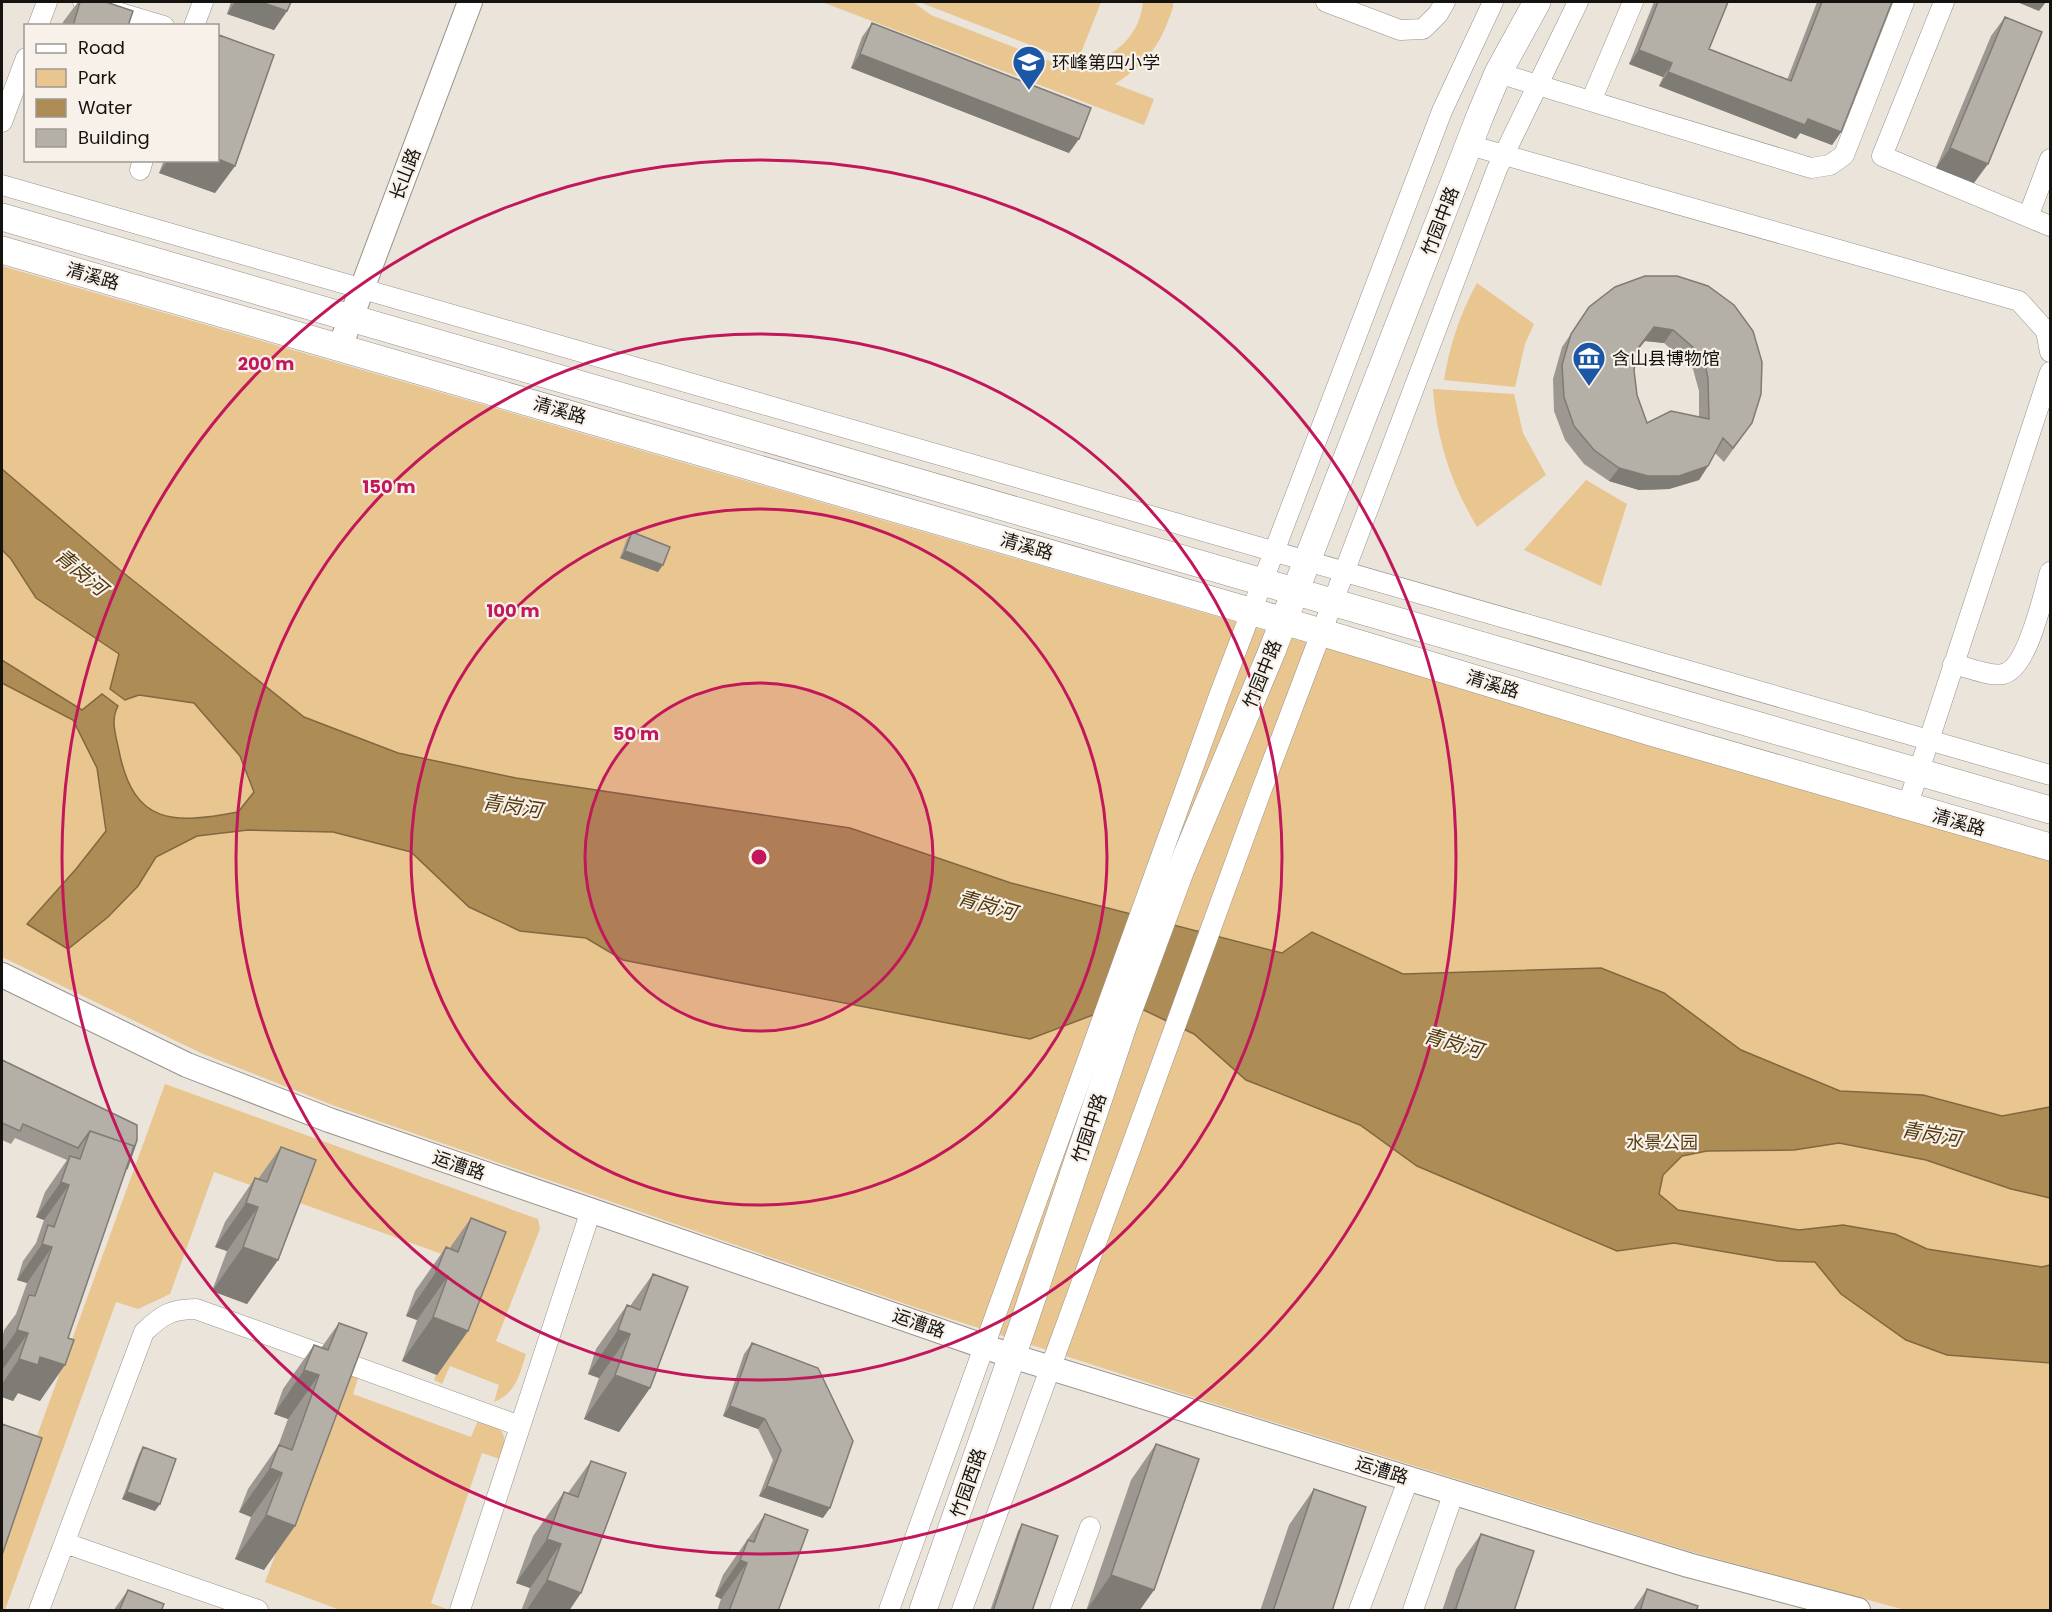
<svg xmlns="http://www.w3.org/2000/svg" width="2052" height="1612" font-family="Poppins,'Noto Sans SC',sans-serif">
	<rect width="100%" height="100%" fill="#eae4db"/>
	<!-- green -->
	<path fill="#e9c58f" d="M822,2h91l18,13 129,50c40,3 79,-20 83,-63h30v5c-12,38 -25,55 -58,77l39,15 -10,26z
		M919,2h182l-24,61z
		M2,266l2048,591v753h-145l-213,-58 -509,-158 -263,-85 -585,-203 -134,-53 -199,-96z
		M1477,283l57,41 -9,20 -10,43 -71,-7c6,-36 16,-66 33,-97z
		M1433,389l81,5 9,39 23,42 -69,52c-26,-44 -40,-86 -44,-138z
		M1586,480l41,24 -26,82 -77,-36z
		M165,1084l373,135 2,10 -44,112 30,13c-7,22 -10,39 -32,48l5,-17 -49,-19 -8,18 -8,-4 44,-113 -264,-95 -44,122 -32,15 -22,-7 -111,308h-3v-78z
		M345,1370l14,5 -6,19 118,43 8,-19c25,11 30,14 21,41l-18,-6 -51,150 18,7h-109l-75,-28z"/>
	<!-- water -->
	<path fill="#ae8c56" stroke="#806841" stroke-width="1.5" d="M2,469l118,101 184,147 94,36 118,25 334,50 161,55 271,70 30,-21 91,42 198,-6 63,25 77,57 99,41 83,4 79,21 48,-9v91l-39,-9 -85,-29 -87,-17 -45,7 -87,1 -25,5 -19,19 -4,19 19,16 121,20 44,-5 52,9 32,15 115,18 8,-2v98l-103,-8 -41,-15 -65,-46 -26,-32 -37,-1 -104,-18 -57,8 -200,-85 -57,-41 -114,-45 -52,-46 -67,-32 -97,37 -407,-79 -37,-22 -66,-7 -51,-24 -58,-55 -78,-20 -85,-2 -51,6 -41,21 -18,29 -30,31 -40,32 -41,-25 49,-55 30,-38 -9,-63 -24,-48 -71,-37v-23l80,50 20,-16 16,12c-8,15 -2,29 1,45 15,75 55,73 119,61l16,-20 -14,-36 -46,-53 -55,-8 -14,5 -15,-11 9,-35 -83,-56 -25,-39 -9,-9z"/>
	<g fill="none" stroke-linecap="round" stroke-linejoin="round">
		<defs>
			<path id="minor" d="M83,2l81,24
				M1326,2l74,28 23,-1 15,-15 7,-12
				M1944,2l-62,154 168,70
				M38,26l9,-24
				M194,26l9,-24
				M1498,73l313,95 19,-3 14,-10 60,-153
				M1591,101l42,-99
				M2,122l24,-64
				M1469,145l550,156 27,30 4,21
				M140,170l3,-10
				M2,185l2048,590
				M2028,217l22,-58
				M1953,664c14,3 37,13 50,10 25,-5 40,-79 47,-102
				M1907,807l143,-435
				M65,1543l193,67
				M39,1610l105,-278c18,-17 27,-23 52,-23l324,117
				M460,1610l131,-400
				M889,1610l330,-914 223,-585 51,-109
				M962,1610l298,-816 237,-625 81,-167
				M1060,1610l30,-83
				M1359,1610l50,-132
				M1413,1610l41,-118"/>
			<path id="tertiary" d="M340,347l130,-345
				M2,975l185,90 142,55 683,236 676,209 170,45"/>
			<path id="secondary" d="M2,217l2048,593
				M2,250l1282,371 367,111 399,115
				M923,1610l101,-288 101,-302 56,-151 91,-218 208,-535 18,-43 39,-71"/>
		</defs>
		<!-- minor casing -->
		<use href="#minor" stroke="#97928a" stroke-width="21"/>
		<!-- tertiary casing -->
		<use href="#tertiary" stroke="#97928a" stroke-width="26"/>
		<!-- secondary casing -->
		<use href="#secondary" stroke="#97928a" stroke-width="28"/>
		<!-- minor -->
		<use href="#minor" stroke="#fff" stroke-width="20"/>
		<!-- tertiary -->
		<use href="#tertiary" stroke="#fff" stroke-width="24"/>
		<!-- secondary -->
		<use href="#secondary" stroke="#fff" stroke-width="27"/>
	</g>
	<!-- wall -->
	<path fill="#9c9790" fill-rule="evenodd" d="M78,2h28l22,24h-66l1,-4z
		M231,2h60l-4,9 -13,19 -47,-16z
		M1654,2h74l-19,47 78,31 30,-78h75l-51,130 -9,13 -32,-12 -4,6 -137,-53 4,-9 -34,-13z
		M2005,17l-31,166 -38,-15 55,-132z
		M872,23l197,130 -218,-85 11,-31z
		M219,35l16,131 -20,27 -56,-20 5,-13h54v-124z
		M1677,276l65,161 -18,25 -9,-9 -7,13 -9,14 -30,9 -30,1 -30,-9 -25,-17 -19,-24 -11,-29 -1,-32 9,-32 27,-40zM1645,341l19,2 29,26 6,22v26l-52,6 -10,-28 -3,-25 4,-20z
		M632,532l26,40 -38,-14 7,-19z
		M2,1060l135,65 -10,44 -1,2 -86,230 -22,-8 -5,8 -11,-4v-23l1,-5h-1v-30l2,-9 12,-16 11,-31 -10,-3 6,-19 13,-18 8,-23 -8,-3 9,-25 22,-32 -52,-22 -4,6 -9,-4z
		M281,1147l-3,113 -31,44 -35,-13 15,-40 -12,-4 10,-25 30,-44 3,1z
		M471,1218l-3,113 -31,44 -35,-14 15,-41 -11,-4 9,-25 31,-44 3,2z
		M653,1274l-3,114 -31,44 -35,-13 15,-41 -11,-4 8,-25 31,-44 3,1z
		M339,1323l-75,247 -29,-11 16,-42 -12,-5 9,-23 30,-43 10,-27 -14,-5 9,-25 31,-44 7,3z
		M752,1343l71,175 -64,-22 14,-36 -15,-31 -35,-13 21,-62z
		M1156,1444l-2,146 -15,21h-53l45,-131z
		M143,1447l12,64 -33,-12 17,-45z
		M591,1461l-22,150h-48l9,-23 -14,-5 17,-47 31,-44 4,1z
		M1314,1489l18,122h-72l29,-86z
		M765,1514l13,97h-61l4,-12 -6,-3 8,-21z
		M1022,1524l10,87h-42l28,-80z
		M1481,1534l33,77h-72l14,-42z
		M1647,1589l49,22h-64z
		M128,1590l33,21h-48z"/>
	<!-- shaded-wall -->
	<path fill="#7f7b75" d="M235,2h26l26,9 -13,19 -47,-16z
		M2017,2h29l-7,9z
		M1639,50l33,13 -9,14 -34,-13z
		M860,54l219,85 -10,14 -218,-85z
		M1668,72l140,47 33,13 -9,13 -32,-12 -4,6 -137,-53z
		M1950,148l38,16 -14,19 -38,-15z
		M218,159l17,7 -20,27 -56,-20 9,-13h50z
		M1654,327l19,3 -9,13 -19,-2 -16,20z
		M1708,466l-9,14 -30,9 -30,1 -30,-9 10,-13z
		M625,551l38,14 -5,7 -38,-14z
		M61,1182l8,3 -25,35 -8,-3z
		M246,1203l12,4 -31,44 -12,-4z
		M42,1244l10,3 -25,36 -10,-3z
		M243,1247l35,13 -31,44 -35,-13z
		M436,1272l12,4 -31,44 -11,-4z
		M433,1317l35,14 -31,44 -35,-14z
		M17,1330l11,3 -25,36h-1v-17z
		M618,1330l12,4 -31,44 -11,-4z
		M40,1357l25,8 -25,36 -22,-8 -5,8 -11,-4v-13l17,-25z
		M304,1370l15,5 -31,44 -14,-5z
		M615,1375l35,13 -31,44 -35,-13z
		M730,1406l35,13 -7,10 -35,-13z
		M270,1468l12,5 -31,44 -12,-5z
		M767,1486l63,22 -7,10 -64,-22z
		M127,1492l33,12 -5,7 -33,-12z
		M266,1515l29,11 -31,44 -29,-11z
		M547,1539l14,5 -31,44 -14,-5z
		M740,1560l7,3 -26,36 -6,-3z
		M1111,1575l43,15 -15,21h-53z
		M547,1580l34,13 -12,18h-43z"/>
	<!-- building -->
	<path fill="#b5b0a7" stroke="#7f7b75" stroke-width="1.5" fill-rule="evenodd" d="M80,2h26l27,9 -5,15h-55z
		M261,2h30l-4,9z
		M1658,2h70l-19,47 82,32 31,-79h70l-51,130 -33,-13 -3,6 -137,-53 4,-9 -33,-13z
		M2005,17l37,15 -54,132 -38,-16z
		M872,23l219,85 -12,31 -219,-85z
		M219,35l55,20 -39,111 -17,-7v-121z
		M1645,276h32l31,10 26,19 19,26 9,31 -1,32 -9,29 -19,25 -10,-10 -15,28 -29,10h-31l-29,-8 -25,-18 -20,-24 -10,-29 -2,-32 9,-31 18,-27 26,-20zM1654,327l19,3 30,26 5,22 1,41 -38,-8 -24,12 -10,-28 -3,-25 4,-22z
		M632,532l38,15 -7,18 -38,-14z
		M2,1060l135,65v15l-10,29 7,-23 -44,-15 -12,17 -55,-24 -3,7 -18,-8z
		M90,1131l44,15 -66,192 6,2 -9,25 -25,-8 -2,8 -19,-6 9,-26 -11,-3 12,-35 6,1 17,-49 -10,-3 6,-19 6,2 15,-42 -8,-3 9,-26 10,3z
		M281,1147l35,13 -38,100 -35,-13 15,-40 -12,-4 9,-25 12,4z
		M471,1218l35,14 -38,99 -35,-14 15,-41 -12,-4 10,-25 12,5z
		M653,1274l35,13 -38,101 -35,-13 15,-41 -12,-4 9,-25 13,5z
		M339,1323l28,10 -72,193 -29,-11 16,-42 -12,-5 9,-23 13,5 27,-75 -15,-5 10,-25 14,5z
		M752,1343l66,25 35,73 -23,67 -63,-22 14,-36 -16,-31 -35,-13z
		M2,1424l40,14 -40,117z
		M1156,1444l43,15 -45,131 -43,-15z
		M143,1447l33,12 -16,45 -33,-12z
		M591,1461l35,12 -45,120 -34,-13 14,-36 -14,-5 17,-47 14,5z
		M1314,1489l52,18 -34,104h-59z
		M765,1514l43,16 -30,81h-49l18,-48 -7,-3 8,-20 6,2z
		M1022,1524l36,12 -26,75h-39z
		M1481,1534l53,17 -20,60h-59z
		M1647,1589l51,17 -2,5h-56z
		M128,1590l36,14 -3,7h-42z"/>
	<!-- distance rings -->
	<circle cx="759" cy="857" r="174" fill="#c2185b" fill-opacity=".12"/>
	<g fill="none" stroke="#c2185b" stroke-width="3">
		<circle cx="759" cy="857" r="174"/>
		<circle cx="759" cy="857" r="348"/>
		<circle cx="759" cy="857" r="523"/>
		<circle cx="759" cy="857" r="697"/>
	</g>
	<!-- icons -->
	<defs>
		<symbol id="school-pin" viewBox="-11 -11 22 30"><path d="M0 17L-7.5 6A9.5 9.5 0 1 1 7.5 6Z" fill="#1b56a7" stroke="#f7f1e9"/><path d="M0-5L7-2L0 1L-7-2ZM-4 1L0 2.5L4 1V4Q0 6-4 4Z" fill="#fff"/></symbol>
		<symbol id="museum-pin" viewBox="-11 -11 22 30"><path d="M0 17L-7.5 6A9.5 9.5 0 1 1 7.5 6Z" fill="#1b56a7" stroke="#f7f1e9"/><path d="M0-6L6-3V-2H-6V-3ZM-5-1h2V3h-2ZM-1-1h2V3h-2ZM3-1h2V3H3ZM-6 4H6V6H-6Z" fill="#fff"/></symbol>
	</defs>
	<g fill-rule="evenodd">
		<use href="#school-pin" x="1010" y="43" width="38" height="52"/>
		<use href="#museum-pin" x="1570" y="339" width="38" height="52"/>
	</g>
	<g text-anchor="middle" dominant-baseline="central" stroke-width="4.5" stroke-linejoin="round" paint-order="stroke">
		<!-- poi labels -->
		<g font-size="18" fill="#151310" stroke="#f7f1e9" text-anchor="start">
			<text x="1052" y="62">环峰第四小学</text>
			<text x="1612" y="358">含山县博物馆</text>
		</g>
		<!-- street labels -->
		<g font-size="18" fill="#151310" stroke="#f7f1e9">
			<text transform="translate(405 174) rotate(-69)">长山路</text>
			<text transform="translate(1440 221) rotate(-69)">竹园中路</text>
			<text transform="translate(93 276) rotate(16)">清溪路</text>
			<text transform="translate(560 410) rotate(16)">清溪路</text>
			<text transform="translate(1027 546) rotate(16)">清溪路</text>
			<text transform="translate(1262 674) rotate(-68)">竹园中路</text>
			<text transform="translate(1493 684) rotate(17)">清溪路</text>
			<text transform="translate(1959 822) rotate(16)">清溪路</text>
			<text transform="translate(1089 1128) rotate(-72)">竹园中路</text>
			<text transform="translate(459 1165) rotate(19)">运漕路</text>
			<text transform="translate(919 1323) rotate(19)">运漕路</text>
			<text transform="translate(1382 1470) rotate(17)">运漕路</text>
			<text transform="translate(968 1483) rotate(-71)">竹园西路</text>
		</g>
		<!-- park labels -->
		<g font-size="18" fill="#573e13" stroke="#f7f1e9">
			<text x="1662" y="1142">水景公园</text>
		</g>
		<!-- water labels -->
		<g font-size="20" font-style="italic" fill="#51380c" stroke="#f7f1e9">
			<text transform="translate(81 572) rotate(40)">青岗河</text>
			<text transform="translate(512 806) rotate(9)">青岗河</text>
			<text transform="translate(987 905) rotate(16)">青岗河</text>
			<text transform="translate(1453 1043) rotate(16)">青岗河</text>
			<text transform="translate(1931 1134) rotate(10)">青岗河</text>
		</g>
	</g>
	<circle cx="759" cy="857" r="9" fill="#c2185b" stroke="#f7f1e9" stroke-width="3"/>
	<g font-size="18" text-anchor="middle" font-weight="bold" fill="#c2185b" stroke="#f7f1e9" stroke-width="4.5" stroke-linejoin="round" paint-order="stroke">
		<text x="266" y="370">200 m</text>
		<text x="389" y="493">150 m</text>
		<text x="513" y="617">100 m</text>
		<text x="636" y="740">50 m</text>
	</g>
	<!-- border -->
	<rect width="2052" height="1612" fill="none" stroke="#151310" stroke-width="6"/>
	<!-- legend -->
	<rect x="24" y="24" width="195" height="138" fill="#f7f1e9" stroke="#9d9892" stroke-width="1.5"/>
	<rect x="36" y="44" width="30" height="9" fill="#ffffff" stroke="#9d9892" stroke-width="1.5"/>
	<text x="78" y="54" font-size="18" fill="#151310">Road</text>
	<rect x="36" y="69" width="30" height="18" fill="#e9c58f" stroke="#9d9892" stroke-width="1.5"/>
	<text x="78" y="84" font-size="18" fill="#151310">Park</text>
	<rect x="36" y="99" width="30" height="18" fill="#ae8c56" stroke="#9d9892" stroke-width="1.5"/>
	<text x="78" y="114" font-size="18" fill="#151310">Water</text>
	<rect x="36" y="129" width="30" height="18" fill="#b5b0a7" stroke="#9d9892" stroke-width="1.5"/>
	<text x="78" y="144" font-size="18" fill="#151310">Building</text>
</svg>
